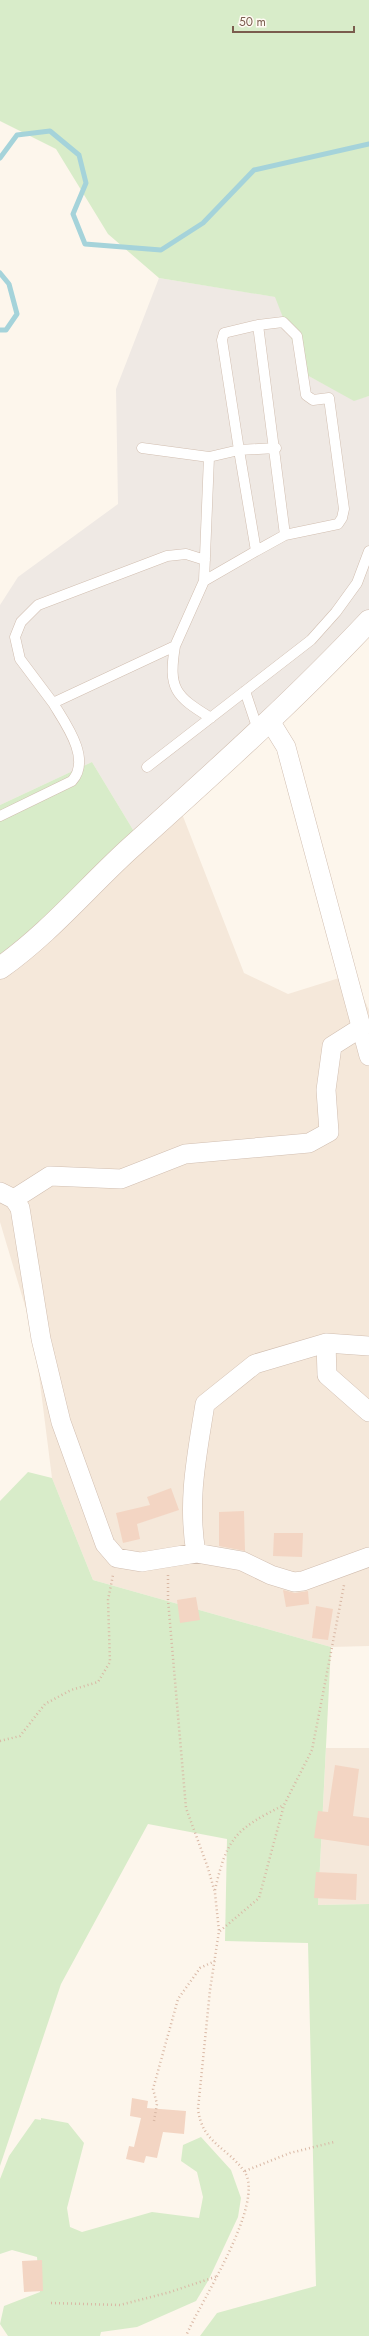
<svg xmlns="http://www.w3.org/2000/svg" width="369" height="2336" font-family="Jost,sans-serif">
	<rect width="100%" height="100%" fill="#fdf6ec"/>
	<!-- residential -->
	<path fill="#f5e8da" d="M177,801l67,172 44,21 64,-20 17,36v636l-38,1 -238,-67 -41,-102 -18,-142 -34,-114v-250z
		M326,1748h43v156l-51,1z"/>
	<!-- industrial -->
	<path fill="#efe9e4" d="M159,278l117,19 29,77 49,26 15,-4v222l-231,220 -46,-76 -92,43v-200l18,-28 100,-73 -2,-115z"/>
	<!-- green -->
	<path fill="#d8ecc9" d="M0,0h369v396l-15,5 -49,-27 -30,-77 -116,-19 -51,-44 -52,-85 -56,-28z
		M92,762l46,76 -138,134v-167z
		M28,1472l24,6 41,102 238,67 -13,258 51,-1v432h-169l17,-23 99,-27 -8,-343 -83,-2 2,-102 -79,-15 -87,160 -61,182v-665z
		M41,2118l27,5 16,20 -17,65 3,19 12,5 70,-20 47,6 4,-21 -6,-25 -16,-11 2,-16 18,-8 30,33 10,28 -3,19 -30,64 -12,20 -59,26 -36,5 -1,4h-92l-8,-12 4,-18 36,-14 -3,-35 -25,-7 -12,4v-75l9,-23 26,-37 6,1z"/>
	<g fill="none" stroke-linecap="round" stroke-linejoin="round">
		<!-- stream -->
		<path stroke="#a5d3da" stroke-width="5" d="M0,158l17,-23 33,-4 29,24 7,28 -13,31 12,30 76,6 42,-27 51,-53 115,-26
			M0,273l9,11 8,30 -11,16h-6"/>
	</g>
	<!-- building -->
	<path fill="#f3d5c3" d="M171,1488l8,22 -42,14 3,15 -17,4 -7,-30 34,-8 -3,-8z
		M244,1511l1,40 -26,-5v-34z
		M274,1533h29l-1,24 -29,-1z
		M283,1590l12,3 13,-2 1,13 -23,3z
		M196,1597l4,23 -20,3 -3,-23z
		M316,1606l17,3 -5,31 -16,-2z
		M335,1765l24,4 -6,47 16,2v28l-55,-8 4,-27 10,1z
		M316,1872l41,2 -1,26 -42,-2z
		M132,2098l16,3 -1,7 39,3 -2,23 -21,-2 -6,26 -11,-2 -2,7 -18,-4 3,-13 5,1 7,-29 -11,-2z
		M42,2260l1,31 -19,1 -2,-31z"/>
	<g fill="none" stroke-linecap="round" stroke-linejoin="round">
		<defs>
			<path id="service" d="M258,325l-34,8 -2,7 17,110 37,-2
				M142,448l67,9 30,-7 17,101 29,-16 53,-11 4,-6 2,-9 -15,-111 -16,2 -7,-5 -9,-59 -14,-14 -25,3 27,210
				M204,581l52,-30
				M175,646c-7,43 0,50 36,72
				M245,691l14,42
				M53,703l-33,-44 -5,-22 6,-15 17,-17 129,-49 19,-2 19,6
				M147,767l164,-127 25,-28 21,-29 12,-32
				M0,816l72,-35c20,-22 -7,-58 -19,-78l122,-57 29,-65 5,-124"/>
			<path id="minor" d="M270,721l16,26 83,309
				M0,1192l14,7 6,9 21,131 20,83 44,122 12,14 24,4 55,-9 46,8 29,14 23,7 9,-1 66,-24
				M14,1199l36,-23 71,3 64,-25 124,-11 20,-11 -3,-42 6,-44 30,-19
				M326,1343l1,32 42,37
				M196,1553c-9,-53 1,-98 9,-149l50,-40 71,-21 43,3"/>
			<path id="tertiary" d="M0,968c47,-33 84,-77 126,-116 83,-75 166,-149 243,-231"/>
		</defs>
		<!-- service casing -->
		<use href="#service" stroke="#d1beb0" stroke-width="11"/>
		<!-- minor casing -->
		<use href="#minor" stroke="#d1beb0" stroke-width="20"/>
		<!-- tertiary casing -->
		<use href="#tertiary" stroke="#d1beb0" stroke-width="23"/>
		<!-- path -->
		<path stroke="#d9b8a5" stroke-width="2.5" stroke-dasharray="1 3" stroke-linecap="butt" d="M168,1575v25l18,208 22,60 7,25 4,38 -9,59 -12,119c4,34 29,38 46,62 23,31 -45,133 -58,165
			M0,1741l20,-5 25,-32 26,-14 27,-8 12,-20 -2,-62 5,-25
			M215,1890c12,-53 21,-61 69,-85
			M220,1931l39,-33 25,-93 28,-55 32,-165
			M154,2121l3,-17 -4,-15 25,-90 22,-31 15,-7
			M245,2171l45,-18 44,-11
			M51,2303l69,2 50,-13 48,-16"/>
		<!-- service -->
		<use href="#service" stroke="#fff" stroke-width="10"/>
		<!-- minor -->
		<use href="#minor" stroke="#fff" stroke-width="19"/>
		<!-- tertiary -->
		<use href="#tertiary" stroke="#fff" stroke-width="22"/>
	</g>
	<!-- scale -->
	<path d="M233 26v6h121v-6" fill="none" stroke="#7a5c4d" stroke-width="2"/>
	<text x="239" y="26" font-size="12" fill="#7a5c4d" stroke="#fffaf3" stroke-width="3" paint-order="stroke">50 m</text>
</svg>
